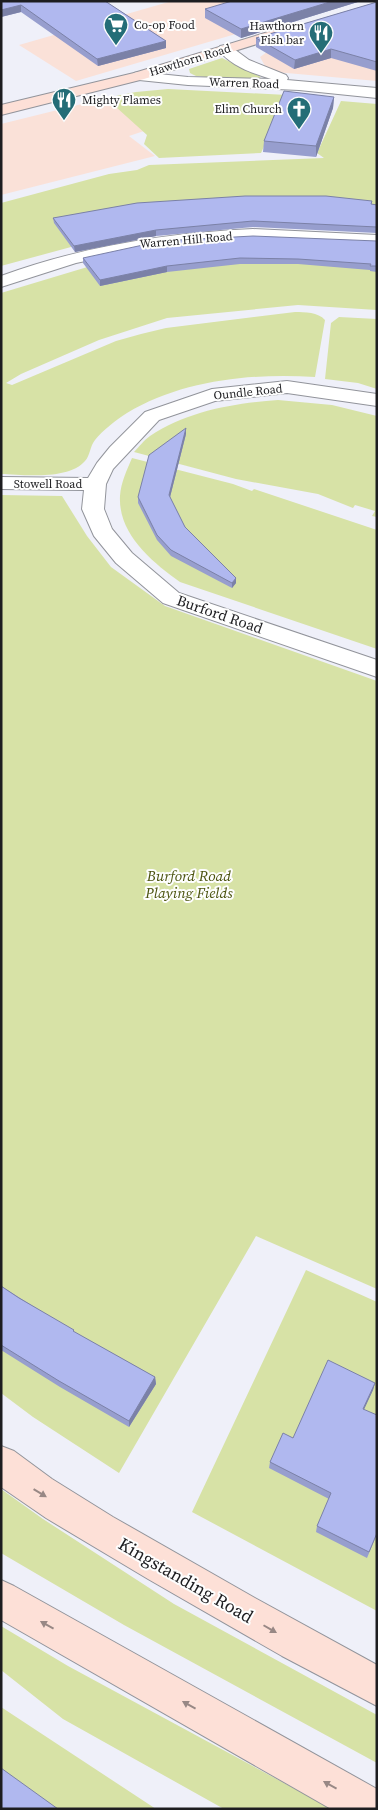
<svg xmlns="http://www.w3.org/2000/svg" width="378" height="1810" font-family="'Source Serif 4',serif">
	<rect width="100%" height="100%" fill="#eff0f9"/>
	<!-- commercial -->
	<path fill="#fae1d8" d="M172,1h97l28,15 -221,65 -57,-36z
		M377,18v63l-102,-9 -10,-6 -5,-9 7,-5z
		M106,98l41,32 -18,6 26,20 -154,39v-71z"/>
	<!-- green -->
	<path fill="#d7e2a6" d="M222,58l39,19c-11,7 -51,0 -65,-1l-6,-3 -1,-4z
		M168,89l119,6 -26,58 -102,5 -15,-14 3,-9 -41,-37 30,-6z
		M341,101l36,3v125l-147,-5 -159,23 -70,19v-63l108,-29 28,-4 12,-5 175,-7 -7,-5z
		M377,249v61l-79,-5 -131,13 -68,22 -78,34 -15,9 6,2 104,-44 25,-7 25,-6 129,-16c10,0 23,0 30,8l-10,57c-63,-4 -133,3 -188,36 -11,7 -24,17 -32,27 -5,6 -5,16 -10,21 -16,19 -61,14 -84,13v-181l103,-31z
		M339,317l38,2v70l-19,-6 -33,-4 6,-56z
		M278,400l54,5 45,11v101l-5,-1 3,-5 -20,-6 -2,3 -35,-14 -82,-15 -102,-27c5,-5 10,-12 16,-16 37,-25 85,-33 128,-36z
		M132,458l101,26 19,7 2,-2 123,41v119l-197,-67c-28,-20 -62,-48 -60,-86 1,-14 7,-26 12,-38z
		M1,495l61,1 25,40 24,31 54,39 212,75v608l-121,-53 -137,237 -86,-56 -32,-24z
		M306,1270l71,32v309l-185,-99z
		M1,1489l42,30 131,85 203,111v48l-253,-138 -123,-72z
		M1,1626l67,40 264,143h-108l-161,-90 -62,-49z
		M1,1707l155,102h-155z"/>
	<g fill="none" stroke-linecap="round" stroke-linejoin="round">
		<defs>
			<path id="street" d="M225,45l5,1 19,14 37,15 2,3 -1,2 90,8v10l-78,-8 -111,-5 -49,-5 -5,-1 -2,-3 2,-3 5,-1 49,5 83,2c-19,-6 -41,-13 -53,-30l2,-3z
				M253,229l124,6v10l-124,-5 -74,4 -36,5 -67,14 -75,24v-11c82,-30 165,-43 252,-47z
				M287,381l90,13v12l-90,-13 -72,8 -56,19 -46,49 -7,15 -2,25 8,20 20,24 47,40 198,67v17l-214,-74 -47,-40 -22,-27 -12,-27 2,-19 -83,-1v-12l87,1 9,-15 13,-16 35,-35 67,-23z"/>
			<path id="secondary" d="M291,25l5,1 2,3 -2,3 -152,47 -143,36v-10l133,-32z
				M1,1446l13,5 38,28 61,38 142,81 122,67v41l-95,-50 -134,-77 -102,-61 -45,-31z
				M1,1580l13,6 363,203v20h-46l-330,-189z"/>
		</defs>
		<!-- street casing -->
		<use href="#street" stroke="#92949b" stroke-width="2"/>
		<!-- secondary casing -->
		<use href="#secondary" stroke="#92949b" stroke-width="2"/>
		<!-- street -->
		<use href="#street" fill="#fff" fill-rule="evenodd"/>
		<!-- secondary -->
		<use href="#secondary" fill="#fde0d7" fill-rule="evenodd"/>
	</g>
	<!-- wall -->
	<path fill="#979ece" d="M1,1h104l61,40v7l-68,18 -77,-54 -20,5z
		M361,1l-120,37 -36,-20v-9z
		M377,2v69l-46,-13 -37,11 -38,-22v-9z
		M334,97l-1,11 -17,49 -53,-5 1,-11z
		M372,201v3l5,1v28l-124,-6 -97,9 -81,16 -21,-29 -1,-5z
		M377,241v31l-7,-1v-1l-72,-6h-58l-73,8 -67,14 -17,-23v-5z
		M186,434l-16,63 15,30 51,51v5l-4,5 -61,-32 -14,-16 -19,-37v-6z
		M1,1286l73,46 81,45 1,7 -27,43 -69,-40 -59,-37z
		M375,1383l-2,7 -9,19 13,125 -10,24 -51,-26 1,-6 12,-27 -60,-31 1,-6 23,-24z"/>
	<!-- shaded-wall -->
	<path fill="#7b81a7" d="M333,1h28l-120,37v-9z
		M21,5v7l-20,5v-7z
		M166,41v7l-68,18 -1,-7z
		M331,49v9l-37,11 1,-9z
		M334,97l-1,11 -17,49v-11z
		M156,230v6l-81,16 -1,-6z
		M167,266v6l-67,14v-6z
		M186,428v6l-17,67v-6z
		M236,578v5l-4,5v-5z
		M155,1377l1,7 -27,43v-6z
		M375,1383l-2,7 -12,26 2,-7z"/>
	<!-- building -->
	<path fill="#b0b8ef" stroke="#7b81a7" d="M1,1h104l61,40 -69,18 -76,-54 -20,5z
		M232,1h101l-92,28 -36,-20z
		M377,2v60l-46,-13 -36,11 -39,-22z
		M284,91l50,6 -18,49 -52,-5z
		M245,196h81l46,5 -1,3 6,1v22l-124,-6 -97,9 -82,16 -21,-28 84,-15z
		M253,236l124,5v25h-7l1,-2 -73,-5 -58,-1 -73,8 -67,14 -17,-22 60,-13 36,-5z
		M186,428l-17,67 16,32 51,51 -4,5 -61,-33 -14,-15 -19,-38 11,-42z
		M1,1286l18,12 55,32 -1,1 82,46 -26,44 -70,-40 -58,-36z
		M328,1360l47,23 -12,26 14,6v118l-8,19 -52,-26 14,-33 -61,-31 13,-29 10,5z
		M1,1768l57,41h-57z"/>
	<!-- one-way arrows -->
	<defs><path id="oneway-solid" d="M-6-.8H1V-3.2L6.5 0L1 3.2V.8H-6Z" transform="scale(1.25)"/></defs>
	<g fill="#988885">
		<use href="#oneway-solid" transform="translate(40 1493) rotate(31)"/>
		<use href="#oneway-solid" transform="translate(47 1625) rotate(-151)"/>
		<use href="#oneway-solid" transform="translate(270 1629) rotate(30)"/>
		<use href="#oneway-solid" transform="translate(189 1705) rotate(-151)"/>
		<use href="#oneway-solid" transform="translate(330 1785) rotate(-151)"/>
	</g>
	<!-- icons -->
	<defs>
		<symbol id="supermarket-pin" viewBox="-11 -11 22 30"><path d="M0 17L-7.5 6A9.5 9.5 0 1 1 7.5 6Z" fill="#246d77" stroke="#fefefe"/><path d="M-6-5.5h2.5l.6 2H6L4.5 2H-2.5L-4.4-4H-6ZM-1.5 3.2a1.3 1.3 0 1 0 .1 0ZM3 3.2a1.3 1.3 0 1 0 .1 0Z" fill="#fff"/></symbol>
		<symbol id="restaurant-pin" viewBox="-11 -11 22 30"><path d="M0 17L-7.5 6A9.5 9.5 0 1 1 7.5 6Z" fill="#246d77" stroke="#fefefe"/><path d="M-5-6h1v4h1v-4h1v4h1v-4h1v5L-1.5 .5V6h-2V.5L-5-1ZM5-6V6H3V1.5H1.5Q1.5-4 5-6Z" fill="#fff"/></symbol>
		<symbol id="church-pin" viewBox="-11 -11 22 30"><path d="M0 17L-7.5 6A9.5 9.5 0 1 1 7.5 6Z" fill="#246d77" stroke="#fefefe"/><path d="M-1.2-6h2.4v3.5h3.3v2.4h-3.3V6h-2.4V-.1h-3.3v-2.4h3.3Z" fill="#fff"/></symbol>
	</defs>
	<g fill-rule="evenodd">
		<use href="#supermarket-pin" x="102" y="11" width="28" height="38"/>
		<use href="#restaurant-pin" x="307" y="19" width="28" height="38"/>
		<use href="#restaurant-pin" x="50" y="86" width="28" height="38"/>
		<use href="#church-pin" x="285" y="95" width="28" height="38"/>
	</g>
	<g text-anchor="middle" dominant-baseline="central" stroke-width="4" stroke-linejoin="round" paint-order="stroke">
		<!-- far-poi labels -->
		<g font-size="12" fill="#1d1d20" stroke="#fefefe" text-anchor="start">
			<text x="134" y="25">Co-op Food</text>
			<text x="304" y="26" text-anchor="end">Hawthorn<tspan x="304" dy="14">Fish bar</tspan></text>
			<text x="82" y="100">Mighty Flames</text>
			<text x="282" y="109" text-anchor="end">Elim Church</text>
		</g>
		<!-- far-street labels -->
		<g font-size="12" fill="#1d1d20" stroke="#fefefe">
			<text transform="translate(190 60) rotate(-17)">Hawthorn Road</text>
			<text transform="translate(244 83) rotate(2)">Warren Road</text>
			<text transform="translate(186 240) rotate(-5)">Warren Hill Road</text>
			<text transform="translate(248 392) rotate(-6)">Oundle Road</text>
			<text x="48" y="484">Stowell Road</text>
		</g>
		<!-- street labels -->
		<g font-size="15" fill="#1d1d20" stroke="#fefefe">
			<text transform="translate(220 614) rotate(19)">Burford Road</text>
		</g>
		<!-- park labels -->
		<g font-size="15" font-style="italic" fill="#4b530f" stroke="#fefefe">
			<text x="189" y="875">Burford Road<tspan x="189" dy="17">Playing Fields</tspan></text>
		</g>
		<!-- near-street labels -->
		<g font-size="18" fill="#1d1d20" stroke="#fefefe">
			<text transform="translate(186 1580) rotate(30)">Kingstanding Road</text>
		</g>
	</g>
	<!-- border -->
	<rect width="378" height="1810" fill="none" stroke="#1d1d20" stroke-width="5"/>
</svg>
